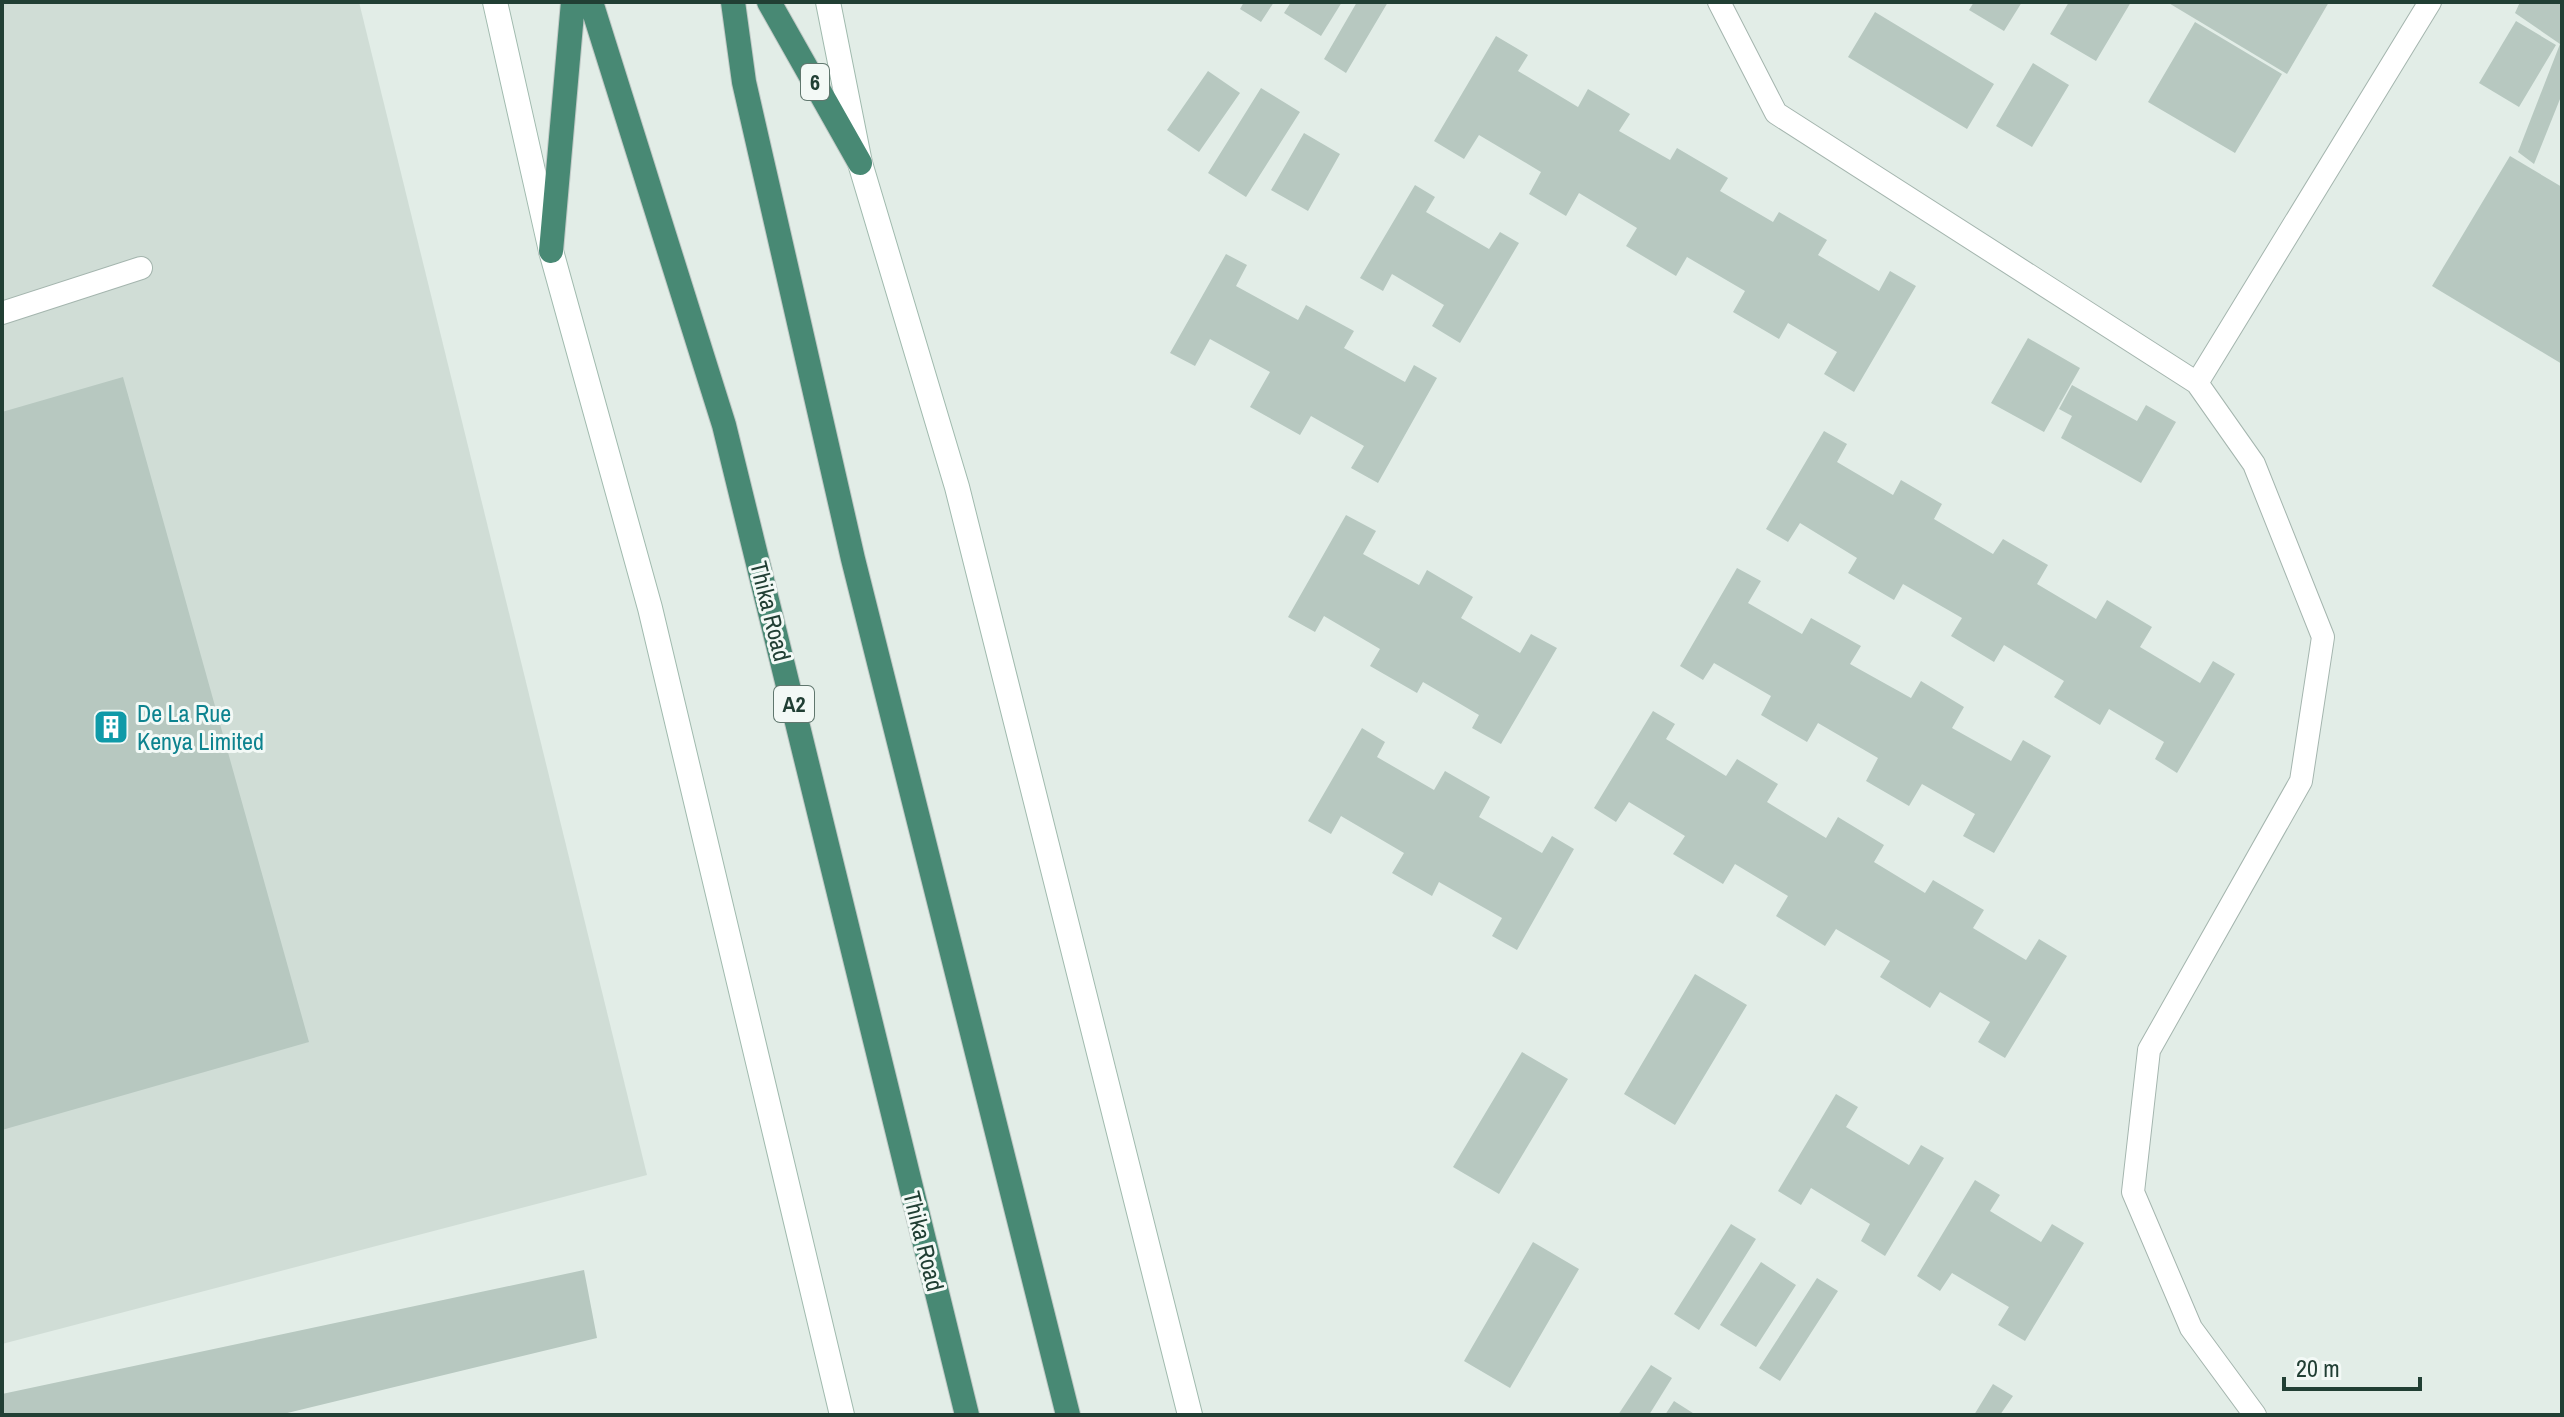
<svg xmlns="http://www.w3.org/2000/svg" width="2564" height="1417" font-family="'Archivo Narrow',sans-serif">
	<rect width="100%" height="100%" fill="#e2ede7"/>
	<!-- built -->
	<path fill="#d0ddd6" d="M2,2h357l288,1173 -645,169z"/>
	<!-- building -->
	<path fill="#b7c8c0" d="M1244,2h30l-13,20 -21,-13z
		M1291,2h51l-21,34 -37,-23z
		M1357,2h31l-42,71 -22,-14z
		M1974,2h48l-18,29 -35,-21z
		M2069,2h62l-35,59 -46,-27z
		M2167,2h162l-42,72z
		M2520,2h42v92l-28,70 -16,-12 42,-108 -45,-31z
		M1875,12l119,72 -27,45 -119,-72z
		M2516,21l40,24 -37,62 -40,-24z
		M2195,22l87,52 -47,79 -87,-51z
		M1496,36l32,19 -10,16 60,36 10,-18 42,25 -11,17 51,29 7,-12 51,30 -8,13 53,31 6,-10 48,28 -9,15 61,36 11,-20 26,15 -62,106 -30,-18 13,-22 -49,-29 -9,16 -46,-27 12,-21 -58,-34 -11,19 -50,-30 11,-18 -58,-35 -13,23 -37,-22 12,-22 -62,-37 -15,24 -30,-18z
		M2033,63l36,22 -37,62 -36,-21z
		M1208,71l32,22 -41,59 -32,-22z
		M1261,88l39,24 -54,85 -38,-24z
		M1304,133l36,21 -32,57 -37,-21z
		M2510,156l52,31v177l-130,-78z
		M1415,185l20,12 -9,15 63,37 11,-17 19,11 -59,100 -28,-17 12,-21 -52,-31 -9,17 -23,-13z
		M1226,254l21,11 -11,21 62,34 8,-15 48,26 -10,17 61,34 9,-17 23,13 -59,105 -27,-15 13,-22 -53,-30 -11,19 -50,-28 20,-35 -60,-33 -15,27 -25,-13z
		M2028,338l52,30 -36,64 -53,-29z
		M123,377l186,665 -307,88v-718z
		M2072,385l65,36 9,-16 30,17 -35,61 -80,-45 11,-22 -13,-7z
		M1824,431l23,13 -10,18 56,33 8,-15 41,24 -8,15 59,35 10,-15 45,26 -11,19 59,35 11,-19 45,27 -12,20 60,36 13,-22 22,13 -58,99 -22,-14 9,-17 -55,-33 -9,16 -46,-28 10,-16 -60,-36 -10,17 -43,-26 11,-18 -59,-34 -9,16 -46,-27 9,-15 -57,-35 -12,19 -22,-13z
		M1346,515l30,16 -13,23 56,31 8,-15 46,27 -12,21 59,35 11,-19 26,14 -56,96 -29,-16 7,-13 -56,-33 -6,11 -47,-27 10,-17 -56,-33 -9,16 -27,-15z
		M1737,568l24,13 -13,22 54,31 9,-16 50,28 -11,18 61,34 10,-17 43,26 -12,21 59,33 12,-21 28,16 -57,97 -31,-17 12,-22 -53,-30 -13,22 -43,-25 12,-23 -60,-35 -11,19 -46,-27 10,-19 -57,-33 -11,17 -23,-14z
		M1653,711l22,13 -9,15 60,37 11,-17 41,25 -11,18 59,36 12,-21 46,28 -10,17 51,31 8,-13 51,30 -11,18 53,32 13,-21 28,17 -62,102 -27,-16 12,-20 -50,-30 -10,16 -50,-31 10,-16 -54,-32 -11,17 -49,-30 12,-20 -53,-32 -12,20 -50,-30 12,-18 -56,-34 -13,20 -22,-14z
		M1362,728l23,14 -8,15 57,33 11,-19 45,26 -11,20 63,36 10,-17 22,13 -57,101 -25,-14 10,-18 -63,-36 -7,14 -40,-23 12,-20 -63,-37 -10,18 -23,-13z
		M1695,974l52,31 -72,120 -51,-31z
		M1522,1052l46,27 -69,115 -46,-27z
		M1836,1094l22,13 -12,20 63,38 12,-20 23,13 -59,98 -24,-15 9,-17 -59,-36 -10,17 -23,-14z
		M1975,1180l25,15 -10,16 51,31 11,-18 32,19 -59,98 -27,-16 11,-18 -57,-34 -12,18 -23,-15z
		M1731,1224l25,15 -57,91 -25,-16z
		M1533,1242l46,27 -69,119 -46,-27z
		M1761,1262l35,23 -40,62 -36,-22z
		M584,1270l13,68 -318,77h-277v-21z
		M1817,1278l21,13 -58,90 -21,-13z
		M1651,1365l21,13 -23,37h-31z
		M1993,1384l20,12 -13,19h-26z
		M1674,1401l22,14h-31z"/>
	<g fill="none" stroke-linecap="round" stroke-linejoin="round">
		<defs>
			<path id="service" d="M1719,2l57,111 421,270 57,81 69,173 -22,144 -152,269 -16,142 58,136 64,87
				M2,313l139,-45
				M2197,383l233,-381"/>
			<path id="secondary" d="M495,2l56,249 99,357 192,807
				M828,2l32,161 97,324 233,928"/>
			<path id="trunk" d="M591,2l133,423 243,990
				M733,2l11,80 109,477 215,856
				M769,2l91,161
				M551,251l22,-249"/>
		</defs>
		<!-- service casing -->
		<use href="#service" stroke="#a4b5ae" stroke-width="24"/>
		<!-- secondary casing -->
		<use href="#secondary" stroke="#a0baae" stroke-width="26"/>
		<!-- trunk casing -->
		<use href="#trunk" stroke="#c1c9c6" stroke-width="26"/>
		<!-- service -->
		<use href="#service" stroke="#fff" stroke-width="22"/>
		<!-- secondary -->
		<use href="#secondary" stroke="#fff" stroke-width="24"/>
		<!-- trunk -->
		<use href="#trunk" stroke="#488974" stroke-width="24"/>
	</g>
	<!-- icons -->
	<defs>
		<symbol id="building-square" viewBox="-11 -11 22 22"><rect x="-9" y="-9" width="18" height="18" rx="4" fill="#0f9aa8" stroke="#f3f9f6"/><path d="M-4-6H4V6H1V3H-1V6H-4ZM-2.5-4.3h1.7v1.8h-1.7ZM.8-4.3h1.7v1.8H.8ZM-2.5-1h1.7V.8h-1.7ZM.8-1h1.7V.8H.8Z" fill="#fff"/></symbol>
	</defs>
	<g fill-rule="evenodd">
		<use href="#building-square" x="91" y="707" width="40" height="40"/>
	</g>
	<g text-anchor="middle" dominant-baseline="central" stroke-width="6" stroke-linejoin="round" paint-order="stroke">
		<!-- shield labels -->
		<g fill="#f3f9f6" stroke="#60776e" stroke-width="2">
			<rect x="801" y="64" width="28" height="36" rx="6"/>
			<rect x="774" y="686" width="40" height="36" rx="6"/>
		</g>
		<g font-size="22" font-weight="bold" fill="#213f34">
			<text x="815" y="82">6</text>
			<text x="794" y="704">A2</text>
		</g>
		<!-- street labels -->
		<g font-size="24" fill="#213f34" stroke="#f3f9f6">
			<text transform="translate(771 611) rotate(76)">Thika Road</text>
			<text transform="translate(924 1241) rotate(76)">Thika Road</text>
		</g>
		<!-- culture labels -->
		<g font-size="24" fill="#0d838f" stroke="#f3f9f6" text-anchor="start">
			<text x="137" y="713">De La Rue<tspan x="137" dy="28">Kenya Limited</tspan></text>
		</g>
	</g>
	<!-- border -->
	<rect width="2564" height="1417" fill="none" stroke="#213f34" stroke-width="8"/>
	<!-- scale -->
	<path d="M2284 1377v12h136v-12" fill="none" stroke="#213f34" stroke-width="4"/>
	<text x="2296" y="1377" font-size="24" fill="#213f34" stroke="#f3f9f6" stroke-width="6" paint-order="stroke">20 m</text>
</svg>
